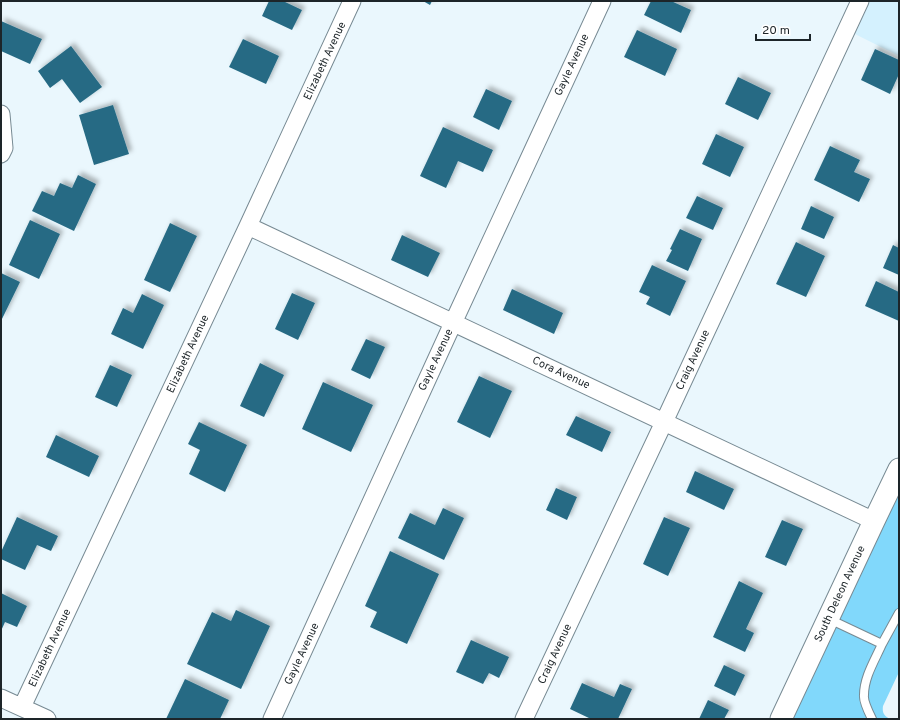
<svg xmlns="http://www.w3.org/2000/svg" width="900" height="720" font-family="Overpass,sans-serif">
	<defs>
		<filter id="shadow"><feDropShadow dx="3.5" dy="-3.5" stdDeviation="2" flood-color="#0004"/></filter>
	</defs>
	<rect width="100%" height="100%" fill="#eaf7fd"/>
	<!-- built -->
	<path fill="#d4f1fe" d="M870,1h29v55l-44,-22z"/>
	<!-- green -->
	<path fill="#81d8fb" d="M899,490v182l-16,34c-1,7 1,10 7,13h-98z"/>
	<!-- building -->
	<path fill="#276b84" filter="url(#shadow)" d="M269,1h14l19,9 -10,20 -30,-14z
		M423,1h9l-2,4z
		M651,1h20l20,9 -10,23 -37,-18z
		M1,21l41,18 -12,25 -29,-13z
		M637,30l40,19 -12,27 -41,-19z
		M243,39l36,17 -13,28 -37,-17z
		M71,46l31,41 -22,16 -18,-24 -12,9 -12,-17z
		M875,49l24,11v14l-9,20 -29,-14z
		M738,77l33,16 -13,27 -33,-16z
		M486,89l26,12 -13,29 -26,-13z
		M113,105l16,49 -35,11 -15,-50z
		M443,127l50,23 -10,22 -25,-11 -12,27 -26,-12z
		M716,134l28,13 -14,30 -28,-13z
		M830,146l30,14 -6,12 16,7 -11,23 -45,-22z
		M78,175l18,9 -22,47 -42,-20 10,-20 12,5 6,-13 12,5z
		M697,196l26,12 -10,22 -27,-12z
		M811,206l23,11 -10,22 -23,-10z
		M30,220l30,14 -21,45 -30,-14z
		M170,223l27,13 -27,56 -26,-12z
		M680,229l22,10 -14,32 -22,-10 6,-11 -2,-1z
		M402,235l38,18 -12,24 -37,-17z
		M796,242l29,14 -19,41 -30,-13z
		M893,245l6,3v27l-16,-7z
		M652,265l34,16 -16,35 -24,-12 4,-7 -11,-5z
		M1,273l19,9 -19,39z
		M876,281l23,11v29l-34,-15z
		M512,289l51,24 -9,21 -51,-24z
		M292,293l23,10 -17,37 -23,-11z
		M142,294l22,11 -21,44 -32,-15 12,-26 10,5z
		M366,339l19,8 -15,32 -19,-9z
		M260,363l24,12 -20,42 -24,-11z
		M110,365l22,10 -15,32 -22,-10z
		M479,376l33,15 -22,47 -33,-16z
		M323,382l50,23 -22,47 -49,-23z
		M576,416l35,16 -9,20 -36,-17z
		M199,422l48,23 -22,47 -36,-18 11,-24 -12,-6z
		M56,435l43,21 -10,21 -43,-20z
		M695,471l39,18 -10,21 -38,-18z
		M556,488l21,9 -10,23 -21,-10z
		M443,508l21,10 -20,42 -46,-22 12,-25 25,12z
		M17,517l41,19 -7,15 -14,-6 -12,25 -24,-11v-7z
		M664,517l26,11 -22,48 -25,-12z
		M782,520l21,9 -17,37 -21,-9z
		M390,551l49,23 -32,70 -37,-17 7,-15 -12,-6z
		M739,581l24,12 -17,36 8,4 -9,19 -32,-15z
		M1,593l26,13 -10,21 -12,-5 -4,9z
		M236,610l34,16 -29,63 -54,-25 25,-52 19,9z
		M471,640l38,17 -10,21 -10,-5 -6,11 -27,-12z
		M724,665l21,10 -10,21 -21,-10z
		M185,679l44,21 -9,19h-54z
		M582,683l32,14 6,-13 12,5 -14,30h-27l-21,-10z
		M708,700l21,10 -5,9h-25z"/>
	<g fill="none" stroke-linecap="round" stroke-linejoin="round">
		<defs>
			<path id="service" d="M829,619l53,25 17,-31
				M872,719c-3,-6 -9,-18 -8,-24 0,-18 11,-35 18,-51"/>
			<path id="minor" d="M1,114l3,34 -3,6
				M248,226l626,295
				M1,698l46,21
				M22,707l226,-481 104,-225
				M272,719l181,-396 149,-322
				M524,719l140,-297 196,-421"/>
			<path id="tertiary" d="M781,719l93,-198 25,-52"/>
		</defs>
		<!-- service casing -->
		<use href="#service" stroke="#778a93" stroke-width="10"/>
		<!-- minor casing -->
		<use href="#minor" stroke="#778a93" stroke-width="19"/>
		<!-- tertiary casing -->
		<use href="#tertiary" stroke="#778a93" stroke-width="23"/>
		<!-- service -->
		<use href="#service" stroke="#fff" stroke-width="8"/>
		<!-- minor -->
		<use href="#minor" stroke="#fff" stroke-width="17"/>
		<!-- tertiary -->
		<use href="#tertiary" stroke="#fff" stroke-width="21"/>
	</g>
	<g text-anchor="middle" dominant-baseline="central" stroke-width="4" stroke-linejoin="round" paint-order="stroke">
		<!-- street labels -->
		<g font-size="11" fill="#1d2529" stroke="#fff">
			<text transform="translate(325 61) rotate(-65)">Elizabeth Avenue</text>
			<text transform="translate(572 65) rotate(-65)">Gayle Avenue</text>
			<text transform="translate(188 354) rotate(-65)">Elizabeth Avenue</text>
			<text transform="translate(436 360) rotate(-65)">Gayle Avenue</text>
			<text transform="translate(693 360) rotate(-65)">Craig Avenue</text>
			<text transform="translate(561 373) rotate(25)">Cora Avenue</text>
			<text transform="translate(840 594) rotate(-65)">South Deleon Avenue</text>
			<text transform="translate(50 648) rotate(-65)">Elizabeth Avenue</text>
			<text transform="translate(302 654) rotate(-65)">Gayle Avenue</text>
			<text transform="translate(555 654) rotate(-65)">Craig Avenue</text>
		</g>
	</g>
	<!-- border -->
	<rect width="900" height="720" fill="none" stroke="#1d2529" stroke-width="4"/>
	<!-- scale -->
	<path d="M756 34v6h54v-6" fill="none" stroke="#1d2529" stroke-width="2"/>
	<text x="762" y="34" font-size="12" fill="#1d2529" stroke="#ffffff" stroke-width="3" paint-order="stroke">20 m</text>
</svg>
